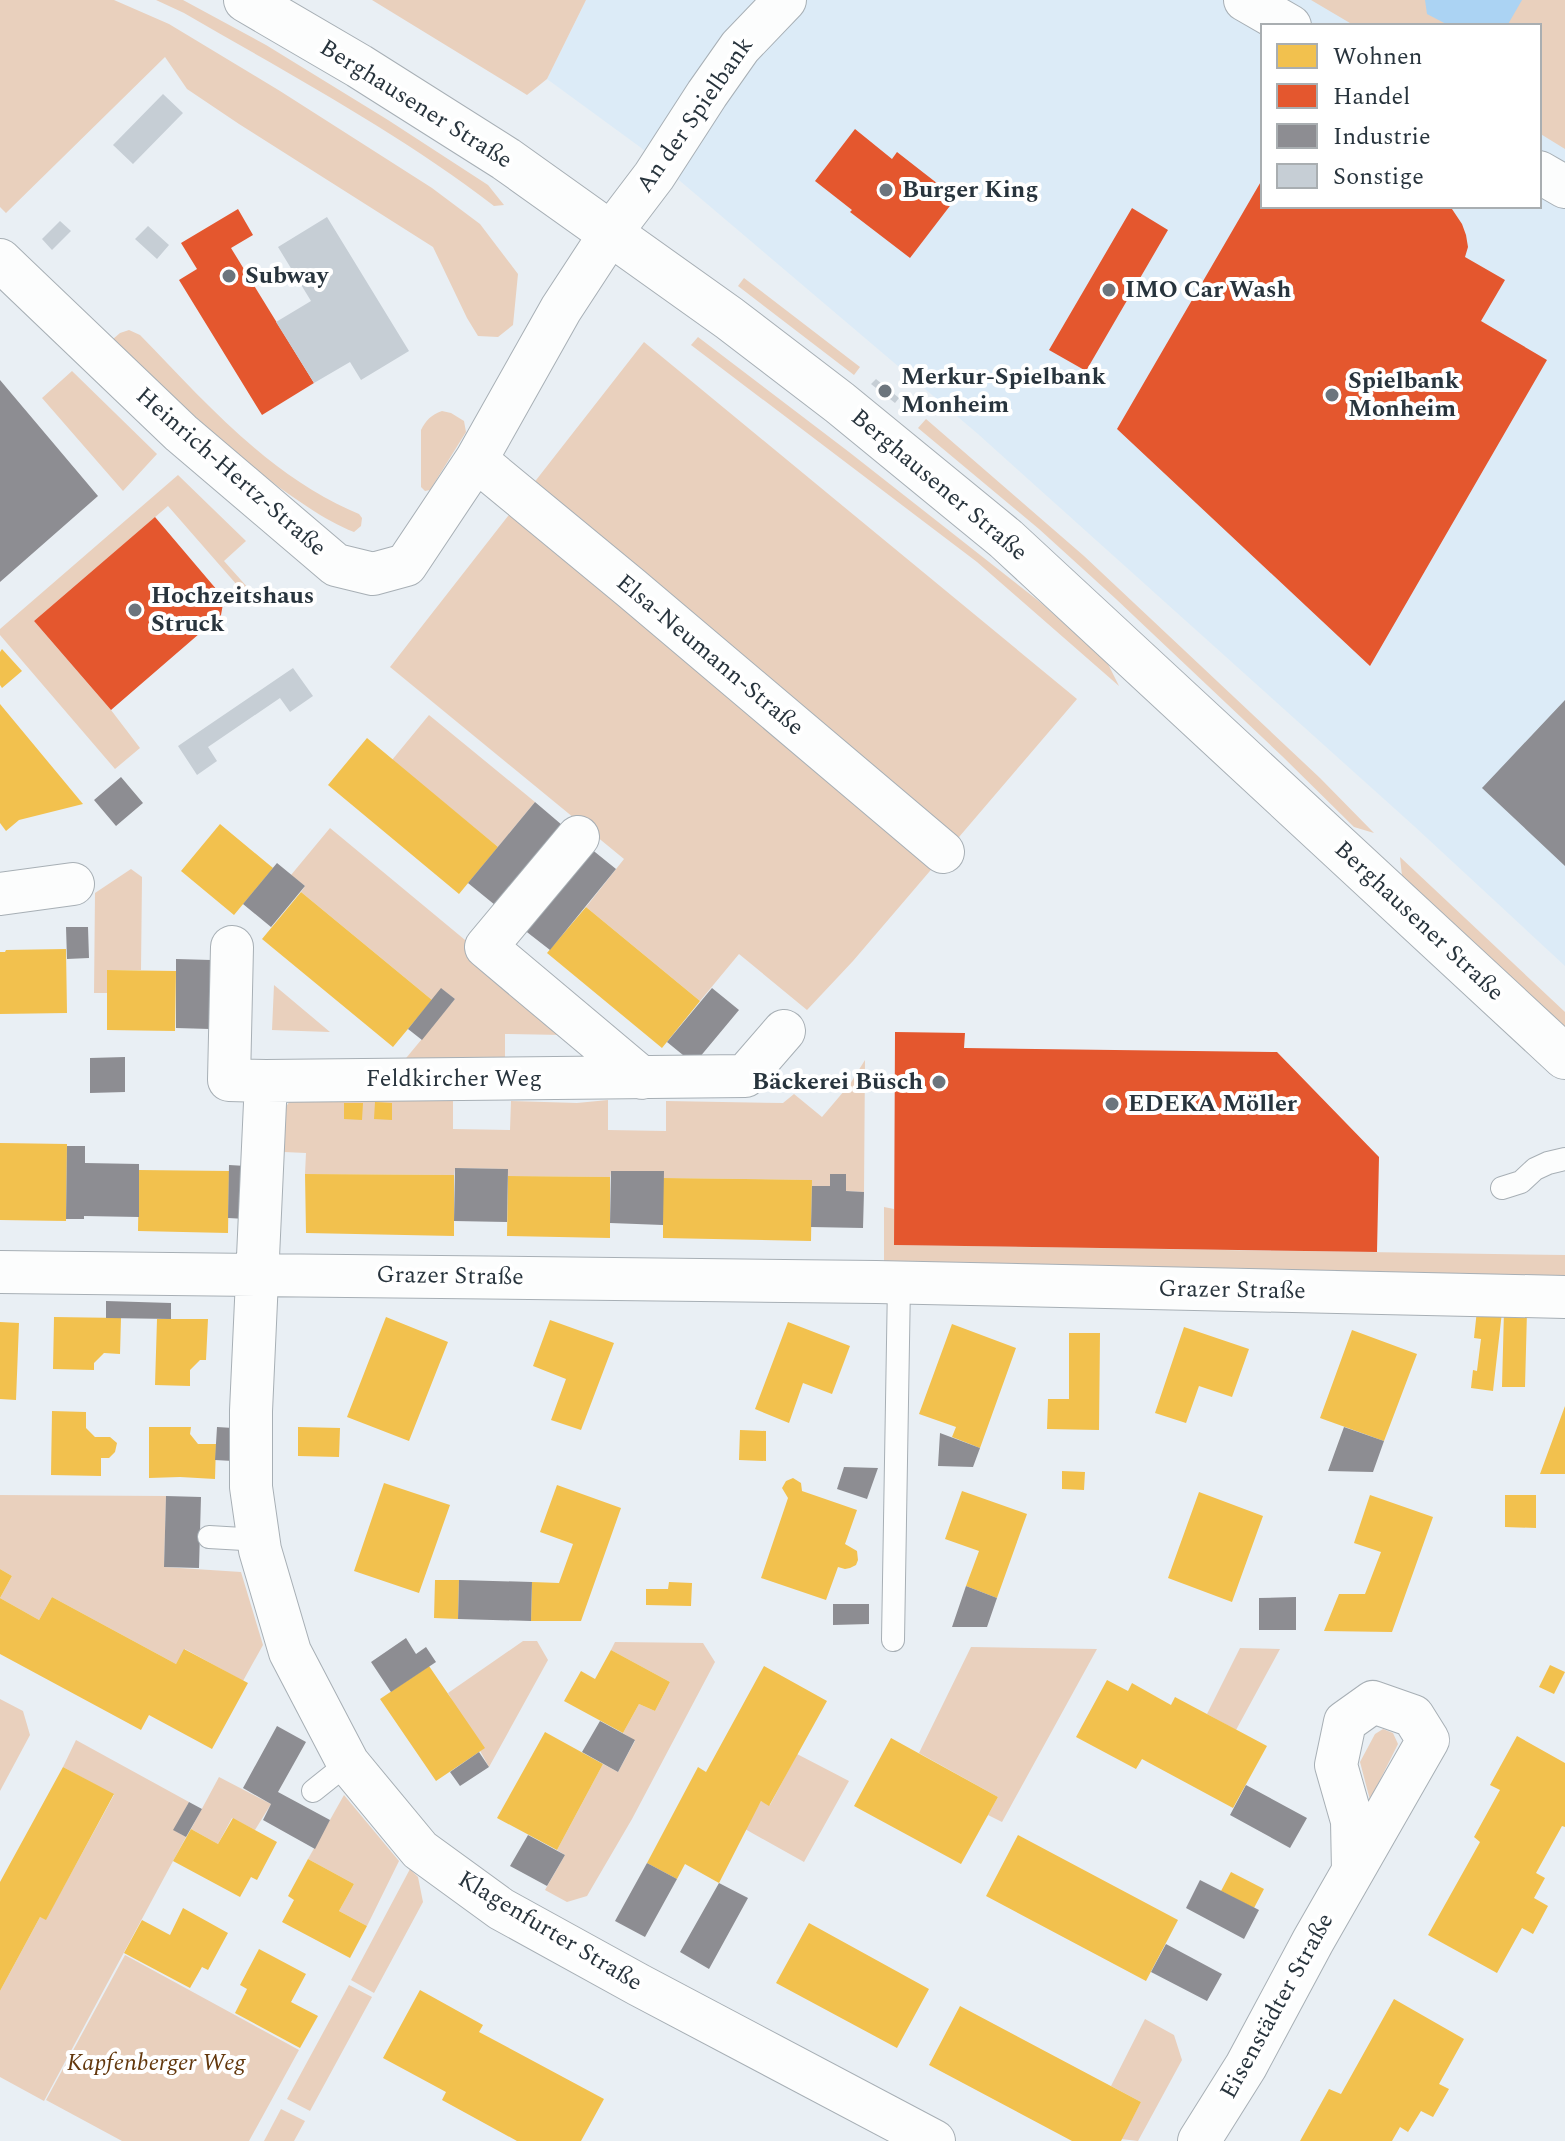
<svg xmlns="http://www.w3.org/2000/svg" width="1565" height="2141" font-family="Spectral,serif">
	<rect width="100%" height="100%" fill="#e9eff4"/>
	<!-- built -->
	<path fill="#dcebf7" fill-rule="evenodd" d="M586,0h979v966l-151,-140 -436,-392 -338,-287 -93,-68zM1263,26h276v180h-276z"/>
	<!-- green -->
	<path fill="#e9d0bd" d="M0,0h114l55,24 111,67 152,97 48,36 38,50 -5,51 -15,12 -20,-1 -11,-18 -34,-71 -194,-123 -52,-35 -22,-32 -159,156 -6,-6z
		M156,0h27l83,45 122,75 100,65 16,20 -10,1c-96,-74 -205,-132 -310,-193z
		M372,0h214l-39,79 -20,16z
		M1311,0h254v149l-26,-16v-107h-184z
		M744,278l116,89 -6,8 -116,-89z
		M129,330l11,5c66,68 130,142 219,179l3,4 -1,8 -7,6c-26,-10 -51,-28 -74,-44 -60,-45 -113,-98 -167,-149l7,-6z
		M698,337l151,115 191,150 66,58 13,26 -142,-124 -286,-217z
		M644,342l433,357 -224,262 -46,49 -68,-56 -39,47 -114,-94 38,-48 -234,-192z
		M72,371l85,83 -34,37 -81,-93z
		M442,411l9,2 13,8 2,11 -36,58 -5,1 -4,-4v-57c5,-10 10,-15 21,-19z
		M926,419l158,137 236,222 54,55 -20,-6 -72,-71 -166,-157 -77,-70 -121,-101z
		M178,475l68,66 -22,20 25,28 2,5 -6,7 -1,-8 -76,-87 -134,115 77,89 29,38 -25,21 -115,-134v-6z
		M429,715l106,87 -37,45 -106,-87z
		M330,828l235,195 -1,12 -59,-1v30l-103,-1 53,-64 -13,-10 -10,11 -131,-108 4,-6 -14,-11z
		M1400,857l165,155v18l-163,-154z
		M131,869l11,8 -1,93h-33l-1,23h-13l1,-100z
		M274,985l56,47 -58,-2z
		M865,1060l-1,132 -18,-1v-17h-16v12h-18l-1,-6 -148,-2v-7h-52l-1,6 -102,-1 -1,-7 -52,-1 -1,7 -149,-1 1,-21 -22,-1 1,-44 7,-10 161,2v29l57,1 1,-29 66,2 31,-3v30l58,1v-30l117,2 11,-9 28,23 28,-33z
		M884,1207l10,2v36l671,10v21l-681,-13z
		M0,1495l166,1 -2,71 77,5 22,73 -20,36 -58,-32 -9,15 -124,-67 -13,23 -39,-22 12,-22 -12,-7z
		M523,1641h14l11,19 -59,107 -41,-74z
		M615,1642l88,1 12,19 -83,157 -45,77 -20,6 -22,-12 20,-35 -8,-5 46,-86 15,8 17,-31 -12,-8 16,-29 16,7 15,-29 -59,-32z
		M971,1647l126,2 -95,173 -14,-7 10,-18 -79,-44z
		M1240,1648l40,1 -44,81 -29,-16z
		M0,1699l23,12 7,24 -30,56z
		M1383,1729l10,4 5,11 -28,56 -10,-38 15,-28z
		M76,1740l113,62 -15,28 12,7 -142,264 -44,-24v-86l40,-74 6,2 68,-124 -51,-28z
		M797,1754l52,27 -45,81 -59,-33 16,-28 9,4z
		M219,1777l52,27 -16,26 -23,-12 -14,26 -27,-15z
		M344,1795l55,66 -32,65 -28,-15 15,-27 -46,-25z
		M410,1869l8,8 5,25 -49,91 -23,-13z
		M125,1955l174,95 -50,91h-127l-76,-41z
		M349,1985l23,12 -62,114 -23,-12z
		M1145,2019l29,16 8,25 -44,81 -17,-2 20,-37 -30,-16z
		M281,2109l24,12 -11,20h-30z"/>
	<!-- water -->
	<path fill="#abd3f3" d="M1425,0h97l-15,26h-57l-23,-12z"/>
	<!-- homes -->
	<path fill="#f2c14e" d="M2,649l20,22 -20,17 -2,-3v-33z
		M0,704l83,100 -64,16 -13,11 -6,-8z
		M367,738l131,109 -39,47 -131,-109z
		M220,824l53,44 -39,47 -53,-44z
		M301,892l131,108 -39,47 -131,-108z
		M586,907l114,94 -38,47 -115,-95z
		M66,949l1,64 -67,1v-62h5l1,-2z
		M107,970l69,1 -1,60 -68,-1z
		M375,1102l17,1v17l-18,-1z
		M344,1103h19l-1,17 -18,-1z
		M0,1143l67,1 -1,77 -66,-1z
		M139,1170l90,1 -1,62 -90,-2z
		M305,1174l149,1v61l-148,-3z
		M508,1176l102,1v61l-103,-2z
		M663,1178l149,2 -1,61 -148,-3z
		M1477,1310l25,2 -9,79 -22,-3 2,-18 4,1 4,-32 -7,-1z
		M1504,1310l23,1 -2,76h-23z
		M54,1317l67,1 -1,36 -16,-1 -10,10v7l-41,-1z
		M386,1317l62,25 -39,99 -62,-24z
		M157,1319h51l-2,41h-6l-10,10v16l-35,-1z
		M550,1320l64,23 -33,87 -30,-10 15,-41 -33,-13z
		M0,1322l19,1 -3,77 -16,-1z
		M788,1322l62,24 -18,48 -29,-11 -14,40 -34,-14z
		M952,1324l64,24 -36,100 -28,-11 4,-10 -37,-13z
		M1184,1327l65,22 -17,48 -33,-11 -13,37 -31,-10z
		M1352,1330l65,24 -33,87 -64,-23z
		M1069,1333h31l-1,97 -52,-1 1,-30h21z
		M1565,1406v68h-25z
		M52,1411l34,1v16l9,9h15l7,6 -2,9 -6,6h-8v18l-50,-1z
		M149,1427h42l-1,7 8,10h18l-1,35 -35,-2 -31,1z
		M298,1427l42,1 -1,29 -41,-1z
		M740,1430l26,1v30l-27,-1z
		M1062,1471l23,1 -1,18 -22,-1z
		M793,1478l8,5 1,8 55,19 -12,34 12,7 1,9 -2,5 -6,3 -5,1 -7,-2 -12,33 -65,-22 27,-80 -6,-10 4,-7z
		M384,1483l66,22 -31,88 -65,-22z
		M557,1485l64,23 -40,113h-50l1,-39 27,1 14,-39 -33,-12z
		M962,1491l65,23 -30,84 -31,-12 13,-35 -34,-12z
		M1199,1492l64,24 -31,86 -64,-24z
		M1370,1495l63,22 -41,115 -68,-1 15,-37h26l16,-42 -27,-9z
		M1505,1495h31v33l-31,-1z
		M0,1569l12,7 -12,22 39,22 13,-23 124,67 8,-15 64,34 -36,66 -63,-34 -8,15 -141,-76z
		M435,1580h24l-1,39 -24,-1z
		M669,1582l23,1 -1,23 -45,-1v-16h22z
		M611,1650l59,32 -15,29 -16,-7 -16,29 -59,-32 17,-30 14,8z
		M1550,1665l15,7 -11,22 -15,-7z
		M429,1666l56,82 -49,33 -56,-82z
		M764,1666l63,35 -58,105 -8,-5 -42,82 -34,-19 -8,15 -30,-16 51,-96 8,5z
		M1107,1680l21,11 4,-8 39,22 4,-8 92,49 -34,62 -91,-49 -6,10 -60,-32z
		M545,1732l58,32 -46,86 -60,-32z
		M1517,1736l48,27v64l-3,-1 -26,47 9,5 -11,20 14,8 -15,28 -11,-6 -25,45 -69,-38 52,-93 -6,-5 26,-47 -10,-5z
		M891,1738l107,59 -37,67 -107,-58z
		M63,1767l51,27 -68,126 -6,-3 -40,74v-109z
		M233,1818l44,24 -20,38 -6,-3 -11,20 -67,-36 18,-32 27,15z
		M1018,1835l160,85 -32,61 -160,-85z
		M308,1859l46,25 -15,27 28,15 -17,32 -68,-36 12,-22 -6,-4z
		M1231,1872l33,17 -10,19 -33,-17z
		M183,1908l45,25 -20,37 -6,-3 -12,21 -66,-35 18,-33 28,15z
		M809,1923l120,66 -32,59 -121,-65z
		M259,1949l47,25 -15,28 27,14 -18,32 -65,-35 12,-24 -7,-4z
		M420,1990l63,35 -4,7 125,67 -23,42h-64l-75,-41 4,-8 -63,-34z
		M1394,1999l70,40 -25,45 10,5 -16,28 -12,-6 -13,21 -8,-5 -8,14h-92l29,-52 12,5z
		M960,2006l181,96 -20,39h-49l-143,-76z"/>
	<!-- shops -->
	<path fill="#e4572e" d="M855,129l37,30 5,-7 59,46 -46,60 -60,-46 2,-2 -37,-29z
		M1263,178v28h187l12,18 4,11 2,12 -3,10 40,23 -24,41 66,39 -177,306 -253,-237z
		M1132,208l36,22 -82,141 -37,-21z
		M238,209l15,26 -22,13 83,135 -52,32 -83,-135 18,-11 -16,-26z
		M155,517l62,73 6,14 -2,11 -7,6 -103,89 -77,-89z
		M895,1032l70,1 -1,15 313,4 102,105 -2,95 -483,-7z"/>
	<!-- industry -->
	<path fill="#8d8d92" d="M0,380l98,116 -98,86z
		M1565,700v166l-83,-78z
		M121,777l22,26 -27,23 -22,-26z
		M535,802l27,23 -67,80 -27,-22z
		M590,848l26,21 -66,81 -27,-21z
		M277,863l28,23 -34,41 -28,-23z
		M66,927h22l1,31 -22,1z
		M176,959l35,1 -1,69 -34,-1z
		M441,988l14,11 -33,41 -14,-11z
		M712,988l27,22 -45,54 -27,-22z
		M125,1057v35l-35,1v-35z
		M67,1146h18v17l54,1v53l-55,-1v3h-18z
		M229,1165l17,1v53l-18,-1z
		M455,1168l53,1 -1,53 -53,-1z
		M611,1171h53l-1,54 -53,-2z
		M830,1174h16v17l18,1 -1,36 -52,-1 1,-41h18z
		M106,1301l65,2v16l-65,-1z
		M217,1427l16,1v33l-18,-1z
		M1344,1427l40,14 -11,31 -45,-1z
		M940,1433l40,15 -7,19 -35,-1z
		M844,1467l34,1 -11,31 -30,-10z
		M166,1496l35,1 -2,71 -35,-1z
		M459,1580l73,2 -1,39 -73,-2z
		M966,1586l31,12 -10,29h-35z
		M1296,1597v33h-37v-32z
		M833,1604h36v20l-36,1z
		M406,1638l10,16 10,-7 10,15 -45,30 -20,-30z
		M600,1721l35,19 -17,32 -36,-20z
		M277,1726l29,16 -28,50 52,28 -15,29 -52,-29 8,-16 -28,-16z
		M479,1752l10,15 -29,19 -10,-14z
		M1246,1785l61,33 -17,30 -60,-33z
		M189,1802l13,7 -16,28 -13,-7z
		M528,1835l37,20 -18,31 -37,-20z
		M647,1863l30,16 -32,58 -30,-16z
		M1200,1880l59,30 -15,29 -58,-31z
		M719,1883l29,15 -39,71 -29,-17z
		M1166,1944l56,30 -15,27 -56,-29z"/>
	<!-- building -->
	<path fill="#c6ced5" d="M163,94l20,19 -50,51 -20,-19z
		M327,217l82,134 -48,29 -11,-18 -36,21 -38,-61 35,-21 -33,-54z
		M60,221l11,10 -19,19 -10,-11z
		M148,226l21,19 -12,14 -22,-20z
		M876,379l23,19 -4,5 -24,-19z
		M293,668l20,28 -23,16 -10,-14 -72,49 9,14 -20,14 -19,-29z"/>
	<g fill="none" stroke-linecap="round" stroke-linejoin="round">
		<defs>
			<path id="service" d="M1502,1188l19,-6 14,-13 13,-6 17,-4
				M209,1537l50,3
				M893,1640l6,-357
				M313,1791l35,-28"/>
			<path id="minor" d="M1245,0l45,26
				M1539,172l26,15
				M0,260l181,173 155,132 37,9 33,-9 70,-105 85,-151 49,-75 44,-58 53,-82 33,-47 45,-47
				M476,460l155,128 312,264
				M578,837l-92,110 156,131
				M0,894l73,-10
				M232,947l-3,133 37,1
				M784,1031l-39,45 -479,5 -15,330v76l9,63 30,102 58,111 72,87 81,59 138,76 295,156
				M0,1272l876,10 689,15
				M1199,2141l47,-75 67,-125 115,-201 -15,-24 -40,-14 -28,20 -9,43 16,56 1,50"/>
			<path id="tertiary" d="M246,0l113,66 147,93 223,159 111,85 166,136 559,518"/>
		</defs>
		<!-- service casing -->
		<use href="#service" stroke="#a7afb5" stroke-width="24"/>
		<!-- minor casing -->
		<use href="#minor" stroke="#a7afb5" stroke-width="44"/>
		<!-- tertiary casing -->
		<use href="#tertiary" stroke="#a7afb5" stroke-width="46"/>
		<!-- service -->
		<use href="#service" stroke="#fcfdfd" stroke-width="22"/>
		<!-- minor -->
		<use href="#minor" stroke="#fcfdfd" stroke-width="42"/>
		<!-- tertiary -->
		<use href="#tertiary" stroke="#fcfdfd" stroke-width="44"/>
	</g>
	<!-- markers -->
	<g fill="#6c757d" stroke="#fff" stroke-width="3">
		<circle cx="886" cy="190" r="8"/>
		<circle cx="229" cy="276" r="8"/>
		<circle cx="1109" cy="290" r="8"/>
		<circle cx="885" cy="391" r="8"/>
		<circle cx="1332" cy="395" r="8"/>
		<circle cx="135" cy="610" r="8"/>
		<circle cx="939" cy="1082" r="8"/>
		<circle cx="1112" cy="1104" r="8"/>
	</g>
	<g text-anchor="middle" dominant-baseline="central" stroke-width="8" stroke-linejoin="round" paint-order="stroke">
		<!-- street labels -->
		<g font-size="24" fill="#28343d" stroke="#fff">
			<text transform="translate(416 104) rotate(32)">Berghausener Straße</text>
			<text transform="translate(695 115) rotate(-55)">An der Spielbank</text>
			<text transform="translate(231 472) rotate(41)">Heinrich-Hertz-Straße</text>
			<text transform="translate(939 485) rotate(40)">Berghausener Straße</text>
			<text transform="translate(710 655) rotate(40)">Elsa-Neumann-Straße</text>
			<text transform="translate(1419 921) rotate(43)">Berghausener Straße</text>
			<text x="454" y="1079">Feldkircher Weg</text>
			<text transform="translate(450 1276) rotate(1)">Grazer Straße</text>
			<text transform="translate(1232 1290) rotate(1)">Grazer Straße</text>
			<text transform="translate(550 1931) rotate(31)">Klagenfurter Straße</text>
			<text transform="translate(1277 2006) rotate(-61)">Eisenstädter Straße</text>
		</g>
		<!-- poi labels -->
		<g font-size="24" font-weight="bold" fill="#28343d" stroke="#fff" text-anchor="start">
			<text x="902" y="190">Burger King</text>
			<text x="245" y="276">Subway</text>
			<text x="1125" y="290">IMO Car Wash</text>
			<text x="901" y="377">Merkur-Spielbank<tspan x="901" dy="28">Monheim</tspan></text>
			<text x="1348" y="381">Spielbank<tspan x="1348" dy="28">Monheim</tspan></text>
			<text x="151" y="596">Hochzeitshaus<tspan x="151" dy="28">Struck</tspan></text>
			<text x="923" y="1082" text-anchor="end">Bäckerei Büsch</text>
			<text x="1128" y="1104">EDEKA Möller</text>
		</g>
		<!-- park labels -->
		<g font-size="24" font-style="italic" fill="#63380d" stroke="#fff">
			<text x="156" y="2063">Kapfenberger Weg</text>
		</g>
	</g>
	<!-- legend -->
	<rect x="1261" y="24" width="280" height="184" fill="#ffffff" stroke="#a9aeb1" stroke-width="2"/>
	<rect x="1277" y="44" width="40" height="24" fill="#f2c14e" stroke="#a9aeb1" stroke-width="2"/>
	<text x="1333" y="64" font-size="24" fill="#28343d">Wohnen</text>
	<rect x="1277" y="84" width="40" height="24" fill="#e4572e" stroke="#a9aeb1" stroke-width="2"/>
	<text x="1333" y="104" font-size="24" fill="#28343d">Handel</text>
	<rect x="1277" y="124" width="40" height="24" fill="#8d8d92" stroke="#a9aeb1" stroke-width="2"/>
	<text x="1333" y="144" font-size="24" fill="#28343d">Industrie</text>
	<rect x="1277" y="164" width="40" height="24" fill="#c6ced5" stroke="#a9aeb1" stroke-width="2"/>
	<text x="1333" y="184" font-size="24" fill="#28343d">Sonstige</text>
</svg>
